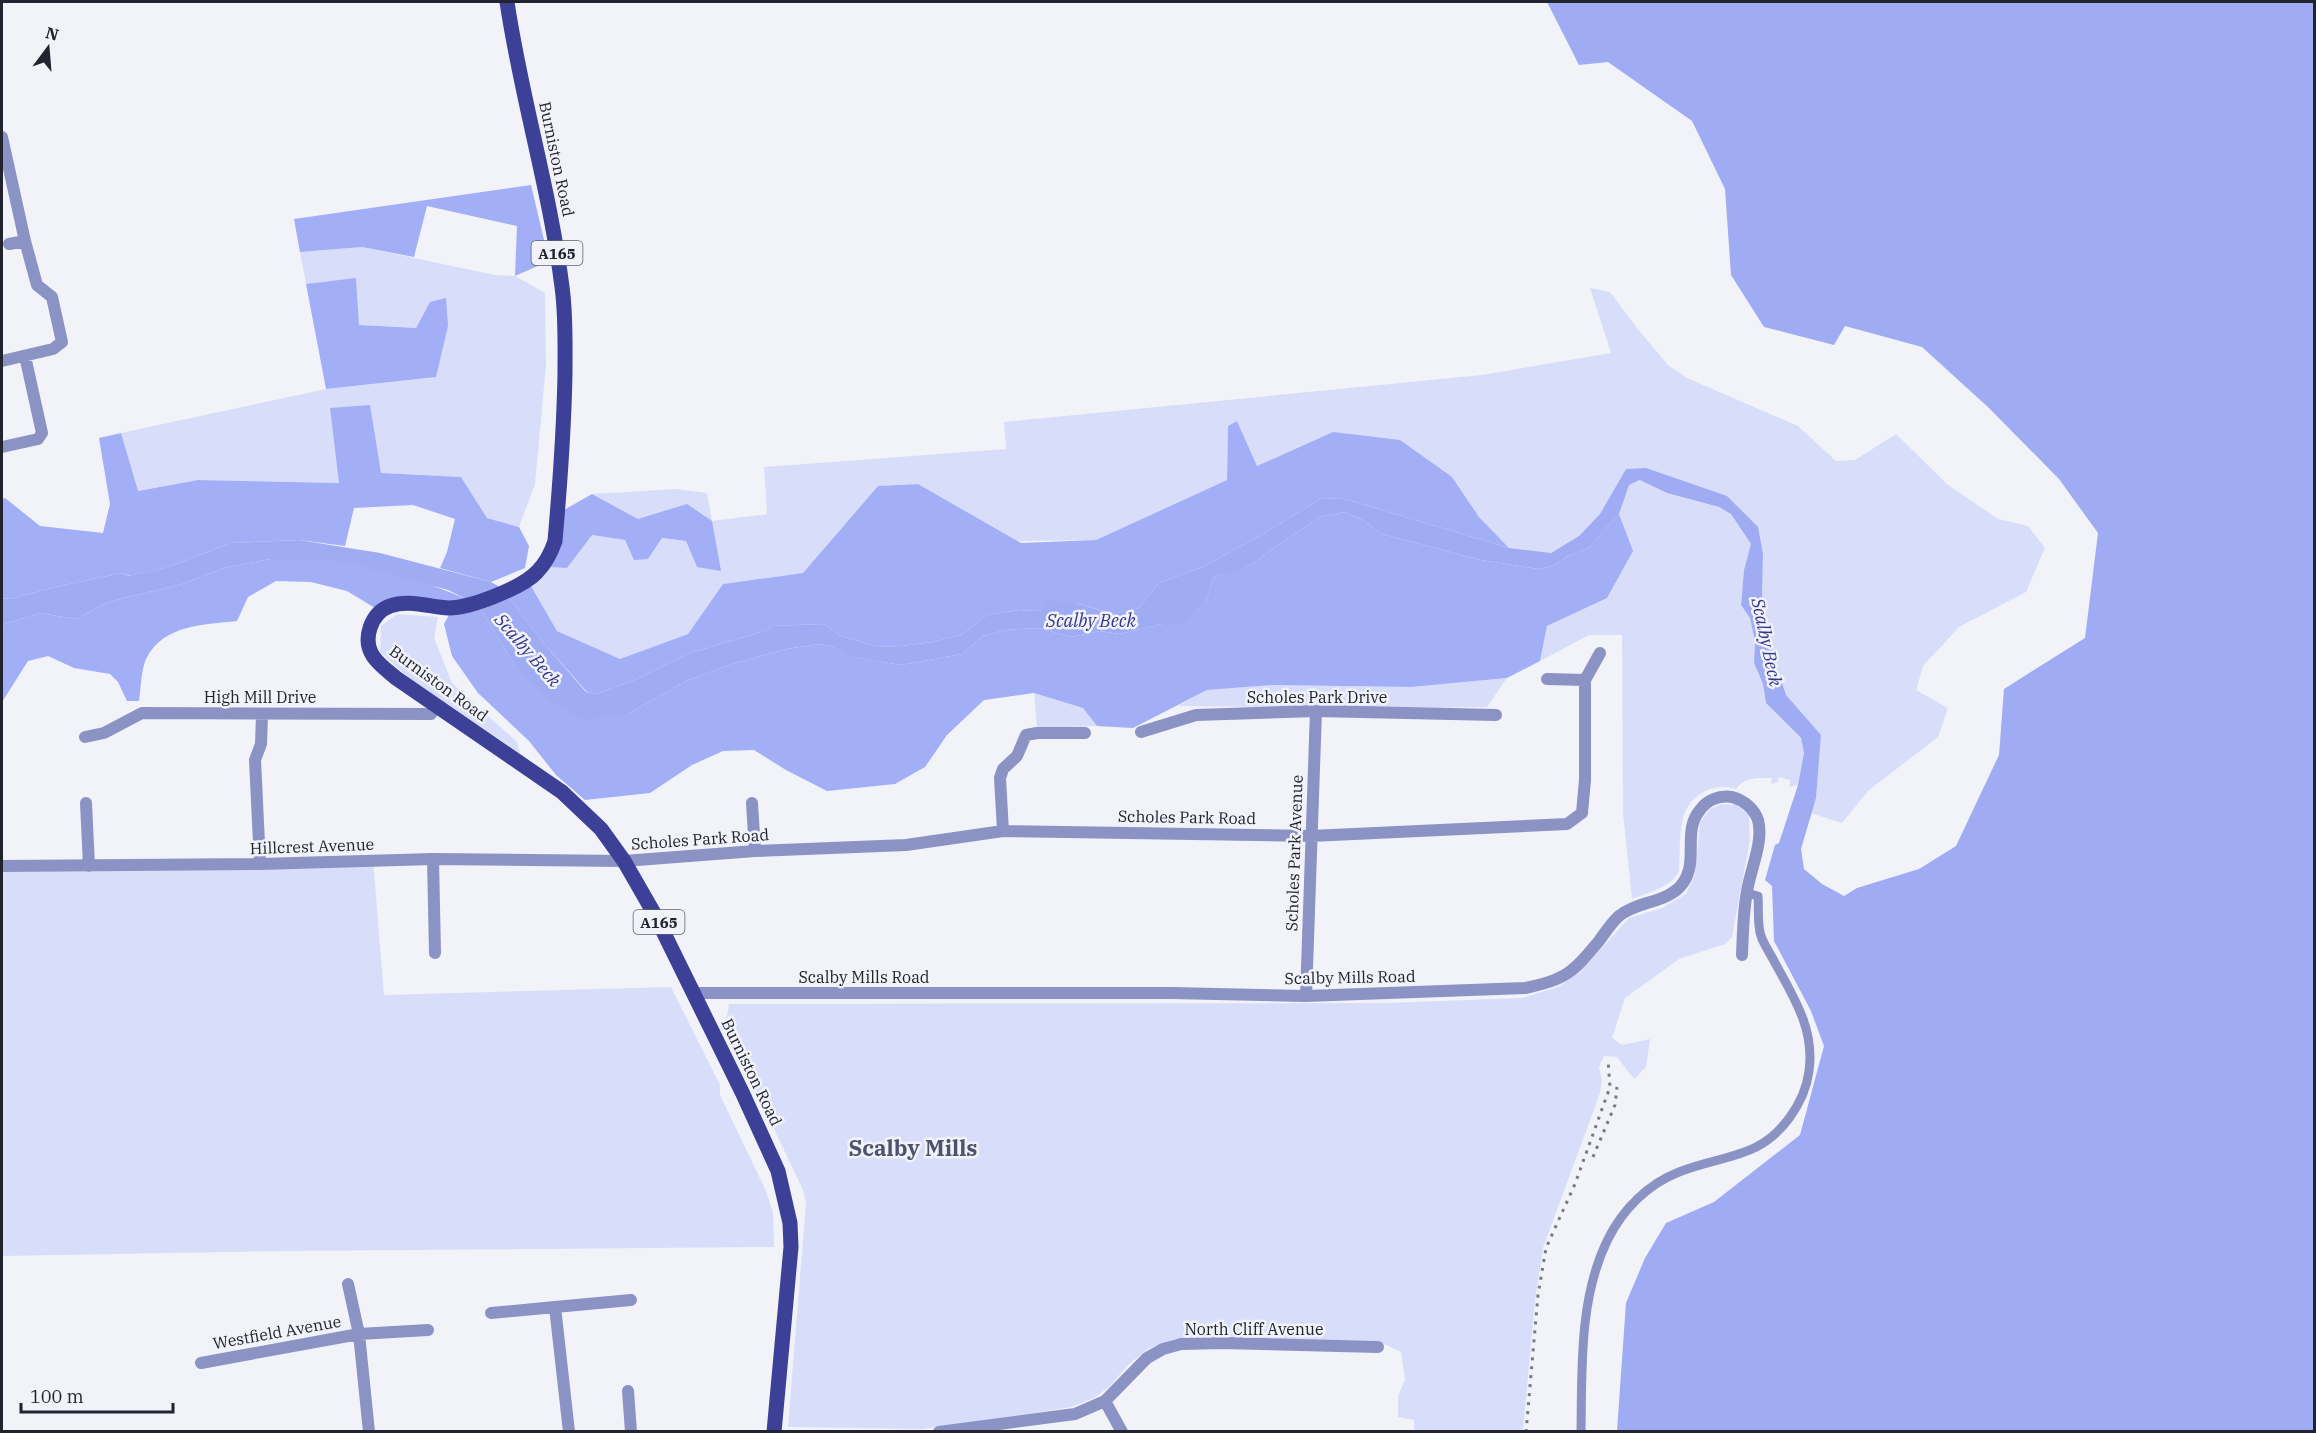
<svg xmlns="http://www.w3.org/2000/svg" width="2316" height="1433" font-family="'IBM Plex Serif',serif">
	<rect width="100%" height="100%" fill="#f1f3f9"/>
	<!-- green -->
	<path fill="#d8def9" d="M362,247l133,28 20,1 30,17 1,72 -11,119 -16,43 -32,-9 -26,-41 -80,-4 -51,-65 10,75 -142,-3 -61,11 -16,-58 205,-44 110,-12 -6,-75 -14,26 -57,-3 -3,-46 -50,5 -6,-32z
		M1590,288l20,4 27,36 31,37 19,13 111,48 38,35 19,-1 41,-26 52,51 50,34 30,7 17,22 -19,44 -67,35 -36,39 -7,24 32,18 -10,29 -69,53 -27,33 -31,-10 5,-15 5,-63 -35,-40 -9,-27 -15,-72 1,-42 -36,-58 -101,-27 -26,45 -21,22 -28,17 -42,-5 -30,-31 -27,-40 -119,-45 -76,34 -20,-45 -9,6 -1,53 -131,60 -78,1 -100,-57 -40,2 -75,87 -80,11 -35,50 -68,25 -63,-28 -26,-45 17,-19 19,1 24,-33 34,5 23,19 14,-21 24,3 11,26 15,-46 -74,-2 -46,-25 84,-5 31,4 5,28 55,-7 -3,-47 242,-18 -2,-27 478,-47 129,-22z
		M1641,480l26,13 52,14 12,7 20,30 -7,26 -3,35 9,13 5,23 -1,22 9,21 3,19 35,36 3,14 -6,32 -8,2v-7l-11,-3 -1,5 -7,2 1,-6c-14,0 -28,-1 -36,11 -25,-8 -50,8 -54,34 -3,15 -2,32 -3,48 -7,16 -32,22 -47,28l-9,-86 -1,-178h-33l-49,26 7,-35 60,-28 25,-47 -13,-37 10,-29z
		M397,614l41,3 -4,21 18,45 65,59 3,11 -112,-76 -28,-25 1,-26z
		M1507,678l-20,29 -105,1 -204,-2 29,-16 66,-5 138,2z
		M1034,693l49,15 14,18 -60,2z
		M1721,804l16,1 12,10 1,25 -18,97 -7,7 -46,15 -54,39 -13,40 10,7 28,-6 -4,28 -12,12 -17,-22 -13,-1 -5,11 3,13 -2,13 -57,155 -8,52 -12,131h-109v-11l-16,-3v-21l7,-16 -4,-28 -23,-11 -187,-4 -17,2 -26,10 -20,16 -18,21 -16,12 -23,9 -47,8 -102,14 -134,-2 18,-225 -3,-12 -72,-152 -5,-17 3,-17 658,-1 135,-5 36,-11 22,-15 49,-54 33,-10 24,-14 9,-19 5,-52 10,-14z
		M373,860l11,135 287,-8 49,98v10l46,96 7,22 1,34 -489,4 -283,5v-390z"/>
	<!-- forest -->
	<path fill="#a2aef6" d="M531,185l18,76 -34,15 2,-50 -90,-20 -13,51 -52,-10 -62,5 -6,-33z
		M356,278l3,47 57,3 14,-26 16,-4 2,28 -12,51 -110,12 -20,-105z
		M370,405l11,68 80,4 26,41 32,9 10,19 -4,22 -34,14 -51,-14 7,-16 8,-33 -42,-14 -59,3 -9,38 -46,-6 -68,3 -59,23 -42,10 -8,-3 -67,14 -44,12 -9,-1v-99l3,-1 35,28 63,7 7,-29 -11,-66 22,-5 17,58 60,-11 141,3 -9,-75z
		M1237,421l20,45 76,-34 67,8 52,37 27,40 30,31 -164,-49 -23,-1 -57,35 -60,33 -46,17 -20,25 -25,6 -39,-11 -34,8 -22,-1 -32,5 -24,19 -30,8 -32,4 -23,1 -37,-11 -18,-12 -51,2 -4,4 -78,23 -53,26 -40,15 -10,-2 -41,-46 -40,-52 25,-8 26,45 63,28 68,-25 35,-50 80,-11 75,-87 40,-2 103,59 75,-3 131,-60 1,-54z
		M592,494l46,25 49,-15 25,17 9,50 -24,-4 -11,-26 -24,-3 -14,21 -14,1 -9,-20 -33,-5 -25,33 -19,-1 16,-57z
		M1345,512l18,8 19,14 99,26 57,9 14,-3 18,-11 18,-7 31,-34 14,37 -26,47 -60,28 -7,35 -33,17 -96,9 -138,-2 -66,5 -74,38 -36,-2 -14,-18 -49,-15 -50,7 -37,35 -22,32 -30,17 -68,7 -41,-21 -32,-20 -31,1 -31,14 -42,28 -65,7 -29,-25 -27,-34 -51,-48 -26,-37 -8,-32 5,-9 29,-11 37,62 111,49 60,-34 46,-17 54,-15 34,-5 11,2 24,11 46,8 61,-11 21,-18 22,-6 34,-2 32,9 29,-6 19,3 43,-10h18l26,-23 7,-23 7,-4h11l23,-11 28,-21 38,-25z
		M270,559c18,0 38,-1 56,1 48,6 98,20 142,40l-93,8 -28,-17 -36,-9 -35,-1 -28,16 -11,24c-34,4 -73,3 -91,38 -5,11 -5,29 -7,42h-12l-9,-19 -8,-8 -36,-6 -26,-12 -20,5 -26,41v-77l38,-12 36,6 32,-17 74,-18 42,-16z"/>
	<!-- water -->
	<path fill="#9fabf2" d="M1547,2h767v1429h-697l9,-128 19,-45 21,-35 48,-21 86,-67 24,-89 -13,-35 -37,-70 -2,-55 -7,-6 10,-35 4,-2 19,-58 6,-32 -3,-15 -35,-35 -3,-19 -9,-21 1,-22 -5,-23 -9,-13 3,-35 7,-26 -20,-30 -12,-7 -52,-14 -27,-13 -11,5 -10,29 -31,34 -18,7 -18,11 -14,3 -57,-9 -99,-26 -19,-14 -18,-8 -25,5 -38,25 -28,21 -24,12 -10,-1 -7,4 -7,23 -26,24 -18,-1 -43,10 -19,-3 -29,6 -32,-9 -34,2 -22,6 -21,18 -61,11 -47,-8 -23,-11 -11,-2 -34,5 -54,15 -46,17 -60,34 -42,5 -34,-20 -35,-34 -37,-62 28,-10 40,52 40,46 11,2 40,-15 53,-26 78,-23 4,-4 51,-2 18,12 37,11 23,-1 32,-4 30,-8 24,-19 32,-5 22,1 7,-11 27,3 38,11 26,-6 20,-25 46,-17 60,-33 57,-35 23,1 164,49 42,5 28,-17 21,-22 26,-45 20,-1 81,28 31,31 5,27 -1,42 15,72 9,27 35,40 -5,63 -15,51 3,20 18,15 22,12 13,-8 62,-19 37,-23 43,-91 5,-66 81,-51 13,-105 -39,-54 -70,-71 -67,-61 -77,-21 -11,19 -70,-18 -33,-52 -6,-86 -33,-68 -84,-59 -29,3z
		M299,540l81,13 111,29 9,5 -32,13 -20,-10 -87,-24 -37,-6 -54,-1 -46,9 -42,16 -74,18 -32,17 -36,-6 -38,12v-27l9,1 44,-12 67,-14 7,3 43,-10 59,-23z"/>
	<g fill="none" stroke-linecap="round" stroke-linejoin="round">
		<!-- pedestrian -->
		<path stroke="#8b93c4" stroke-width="9" d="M1581,1432c1,-64 -2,-135 27,-193 15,-30 40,-55 71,-67 45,-18 80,-12 111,-55 10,-14 17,-30 19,-46 6,-42 -16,-75 -35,-110 -4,-8 -10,-16 -13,-25 -4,-11 -2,-28 -3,-40l-12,-3"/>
		<!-- minor -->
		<path stroke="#8b93c4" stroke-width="12" d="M2,137l23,104 -16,3
			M2,361l51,-12 9,-7 -10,-45 -15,-12 -12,-44
			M2,447l36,-8 4,-6 -17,-77
			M1547,679l38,1
			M1141,732l55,-17 120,-4 180,4
			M85,737l19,-4 38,-20 289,1 5,-7
			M86,803l3,63
			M752,803l3,48
			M1003,831l-3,-53 3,-9 14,-13 9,-21 11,-2h48
			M433,859l2,94
			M260,864l-5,-104 6,-16 1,-29
			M2,866l258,-2 173,-5 191,2 131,-10 151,-6 97,-14 308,5 256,-12 15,-11 3,-33v-100l15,-27
			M694,993h478l134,3 219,-8c41,-8 48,-16 74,-47 6,-8 12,-18 20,-25 18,-15 50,-13 64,-33 16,-22 -1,-52 17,-73 7,-10 19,-15 32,-13 11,3 22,11 26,23 6,22 -8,50 -11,72 -4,20 -4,42 -5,63
			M1306,996l10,-285
			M348,1284l11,50 10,98
			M555,1307l76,-7
			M491,1313l64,-6 14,125
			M201,1363l158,-29 69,-4
			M628,1391l3,41
			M1105,1401l17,31
			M939,1432l136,-18 30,-13 42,-43 16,-9 18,-5 43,-1 154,4"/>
		<!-- primary -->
		<path stroke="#3c4096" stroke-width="15" d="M507,2c14,95 43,188 55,285 4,28 3,57 3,86 -1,56 -5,111 -10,168 -4,12 -9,22 -18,31 -15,16 -67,36 -88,36 -20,-1 -40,-9 -59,-2 -19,7 -28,33 -17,50 6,9 15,15 23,22l166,114 39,37 23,32 31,54 87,177 36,79 12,52 1,24 -17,185"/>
		<!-- rail -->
		<path stroke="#777983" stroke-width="3" stroke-dasharray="3 6" stroke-linecap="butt" d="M1593,1157l22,-52 2,-18
			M1526,1432l12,-137 8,-47 29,-64 35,-97 -2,-27"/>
	</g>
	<g text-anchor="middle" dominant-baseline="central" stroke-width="5" stroke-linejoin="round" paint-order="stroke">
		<!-- shield labels -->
		<g fill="#f1f3f9" stroke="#5f616c" stroke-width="1.5">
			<rect x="531.5" y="241" width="51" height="24" rx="4.5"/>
			<rect x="633.5" y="910" width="51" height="24" rx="4.5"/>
		</g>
		<g font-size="15" font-weight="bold" fill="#21232f">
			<text x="557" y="253">A165</text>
			<text x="659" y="922">A165</text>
		</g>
		<!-- street labels -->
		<g font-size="16" fill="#21232f" stroke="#f1f3f9">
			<text transform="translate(557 159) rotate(78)">Burniston Road</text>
			<text transform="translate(439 683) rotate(36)">Burniston Road</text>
			<text x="260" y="697">High Mill Drive</text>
			<text x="1317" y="697">Scholes Park Drive</text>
			<text transform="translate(1187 817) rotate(1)">Scholes Park Road</text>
			<text transform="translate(700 839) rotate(-4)">Scholes Park Road</text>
			<text transform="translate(312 846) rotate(-2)">Hillcrest Avenue</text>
			<text transform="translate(1294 853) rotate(-88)">Scholes Park Avenue</text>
			<text x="864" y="977">Scalby Mills Road</text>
			<text transform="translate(1350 977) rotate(-1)">Scalby Mills Road</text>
			<text transform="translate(752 1072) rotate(64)">Burniston Road</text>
			<text x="1254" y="1329">North Cliff Avenue</text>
			<text transform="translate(277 1332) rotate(-10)">Westfield Avenue</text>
		</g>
		<!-- water labels -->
		<g font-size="18" font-style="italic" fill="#343789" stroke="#f1f3f9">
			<text x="1091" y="620">Scalby Beck</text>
			<text transform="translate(1767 642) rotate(78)">Scalby Beck</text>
			<text transform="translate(528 650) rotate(49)">Scalby Beck</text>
		</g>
		<!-- district labels -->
		<g font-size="22" font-weight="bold" fill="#4d526d" stroke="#f1f3f9">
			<text x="913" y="1147">Scalby Mills</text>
		</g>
	</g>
	<!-- border -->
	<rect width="2316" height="1433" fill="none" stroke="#21232f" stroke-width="6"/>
	<!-- north arrow -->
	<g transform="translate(48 48) rotate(16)" stroke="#f1f3f9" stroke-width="4.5" paint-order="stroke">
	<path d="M0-4.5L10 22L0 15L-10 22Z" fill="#21232f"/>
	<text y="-9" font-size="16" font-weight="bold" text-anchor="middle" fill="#21232f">N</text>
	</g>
	<!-- scale -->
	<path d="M21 1403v9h152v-9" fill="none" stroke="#21232f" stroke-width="3"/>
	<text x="30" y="1403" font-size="18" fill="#21232f" stroke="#f1f3f9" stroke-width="4.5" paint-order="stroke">100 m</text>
</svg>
